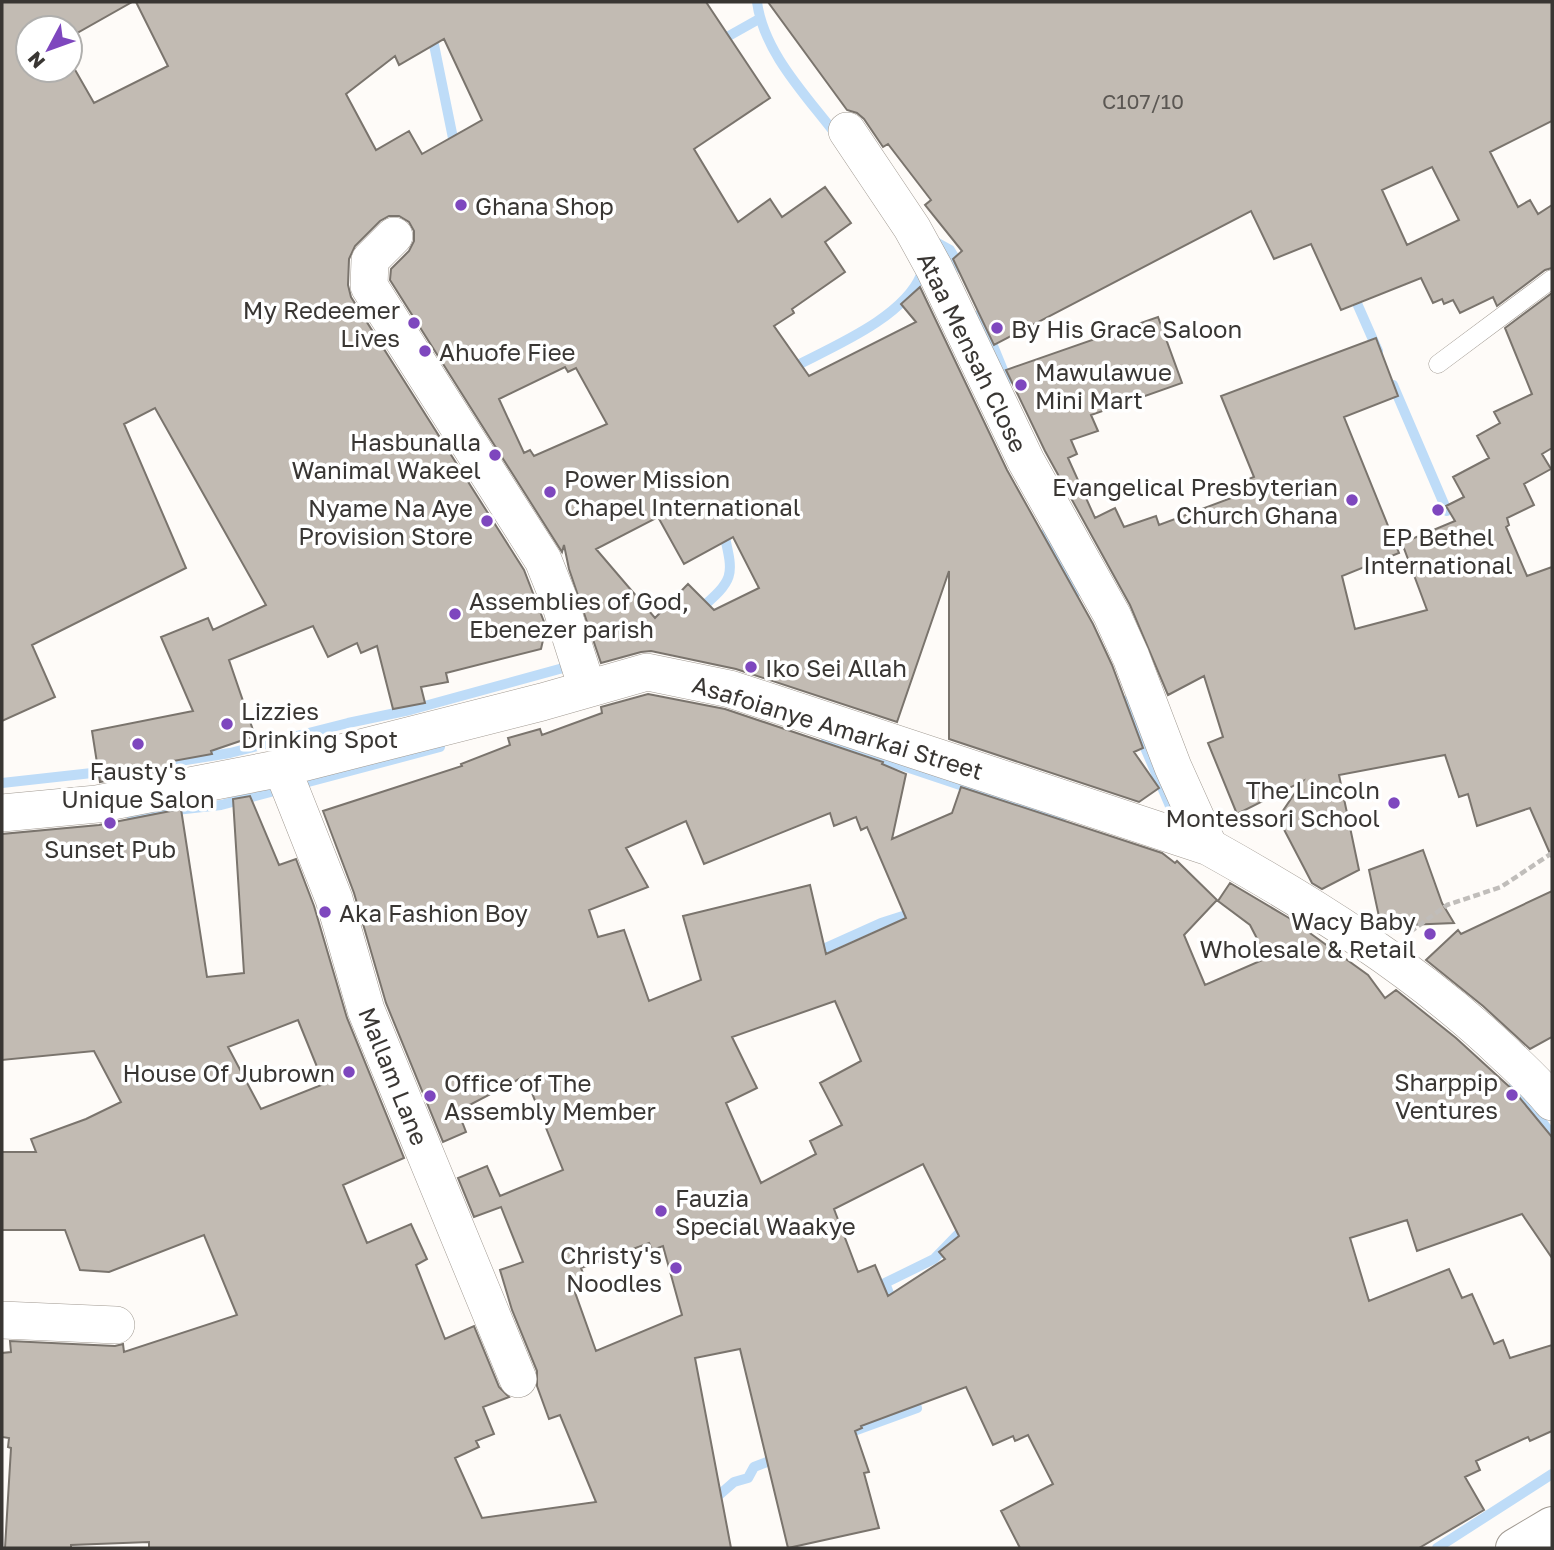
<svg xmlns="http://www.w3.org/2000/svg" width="1554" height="1550" font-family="'Golos Text',sans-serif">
	<rect width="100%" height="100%" fill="#fefbf8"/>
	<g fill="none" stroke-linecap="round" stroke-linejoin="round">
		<!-- stream -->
		<path stroke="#bedcf8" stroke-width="10" d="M757,2c7,51 49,93 80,134
			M431,30l24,118
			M718,42l41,-23
			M930,239l20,11 12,20
			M1352,292l26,59
			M980,314l27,66
			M788,370c41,-22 115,-51 133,-95
			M1393,385l54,126
			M1046,533l29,61
			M698,611c38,-33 36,-34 25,-82
			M1125,701l51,119
			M826,740l220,74 18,1
			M161,764l69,-11 118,-30 62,-13 164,-45
			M2,783l108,-12
			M131,815l90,-10 219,-58
			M812,954l69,-31 25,-8
			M1514,1085l38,50
			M894,1306l-9,-23 49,-24 33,-34
			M851,1432l66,-24 -4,-14
			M711,1502l23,-20 14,-4 6,-11 26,-10
			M1437,1548l115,-74"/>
	</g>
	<!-- building -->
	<path fill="#c2bbb3" stroke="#7a746d" stroke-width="2" fill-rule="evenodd" d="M2,2h130l-62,35v-9h-42v42h42v-9l24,42 74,-37 -32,-64h570l64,96 -76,51 44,73 32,-23 12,18 43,-30 26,36 -26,19 20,30 -53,37 2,4 -20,13 35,50 107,-54 -15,-18 19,-17 87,183 86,154 19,41 31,83 -9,4 25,36 -20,14 -190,-63v-168l-52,151 -161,-53 -85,-18 -10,1 -40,11 -32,-94 -5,-24 -2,7 -172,-272 1,-11 18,-18 5,-10v-10l-5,-9 -10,-6h-10l-9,5 -25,25 -6,13 -1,26 3,12 173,273 22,57 -5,22 -95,24 2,9 -27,5 4,16 -32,6 -16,-63 -16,7 -4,-10 -29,14 -15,-31 -84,34 26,76 -44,15 1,3 -39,7 1,7 -74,14 -8,-51 101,-20 -32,-74 47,-19 5,12 53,-25 -111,-197 -31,16 62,144 -154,77 23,52 -53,24zM444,39l38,81 -60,34 -13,-23 -33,19 -30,-56 49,-38 4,9zM565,367l3,5 8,-4 31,56 -73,32 -4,-6 -6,3 -25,-54zM658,517l26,47 49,-27 26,51 -45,22 -26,-26 -33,34 -59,-69z
		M768,2h784v119l-62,31 28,55 12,-7 8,14 14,-9v63l-7,2 -48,36 -4,-9 -33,16 -7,-13 -9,4 -2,-5 -9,4 -12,-25 -80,32 -30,-66 -37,15 -23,-48 -257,134 -41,-86 9,-8 -37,-46 6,-5 -43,-56 -5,3 -19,-28 -7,-6 -10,-3zM1432,167l27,53 -52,25 -25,-55z
		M1552,293v155l-10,6 9,15 -27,15 10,21 -27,13 2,7 -3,2 21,49 25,-9v291l-22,-50 -53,18 -9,-32 -9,3 -14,-42 -106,20 20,95 -37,19 -10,-6 -34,-65 25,-37 -66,33 -29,-71 15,-6 -19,-61 -36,19 -38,-90 -85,-154 -39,-81 152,-53 24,66 -91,32 7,16 -27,9 6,14 -9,4 27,60 20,-10 9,19 32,-11 3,9 75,-28 -4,-11 24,-9 -33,-81 155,-58 22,58 -54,21 55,136 -57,23 13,53 72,-19 -25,-67 53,-22 -9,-15 18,-9 -11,-20 36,-19 -12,-22 23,-13 -6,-11 38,-18 -27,-66z
		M648,694l77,15 158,53 -1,2 24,10 -14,65 60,-26 9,-26 201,66 13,10 2,-2 40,39 -33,35 21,50 62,-27 -17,-33 -32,-24 12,-18 59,35 79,57 17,23 11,-8 60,48 58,53 38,46v121l-30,-44 -105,37 -10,-31 -57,18 19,63 80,-32 13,29 10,-4 22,50 9,-4 7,18 42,-13v86l-22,10 -2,-4 -52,24 4,9 -15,7 19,33 -65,38h-399l-19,-37 52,-27 -25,-49 -13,6 -2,-5 -20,9 -27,-58 -105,39 1,2 -7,3 14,41 -5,1 15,55 -91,20 -48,-199 -45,9 36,190h-582v-6l-78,3v3h-66l6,-100 -3,-1 1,-9 -7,-1v-84l9,-1 -1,-11 105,5 8,-2 1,8 113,-37 -33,-80 -95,37 -29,-2 -15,-40h-63v-78h34l-5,-13 55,-20 35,-17 -27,-51 -92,9v-226l97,-9 82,-16 26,168 37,-4 -11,-174 17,-3 29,69 17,-6 18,47 33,112 57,140 -61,27 24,58 44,-19 16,35 -11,6 29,74 29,-13 25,61 10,10 -26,10 11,27 -18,7 3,6 -24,11 27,60 114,-16 -36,-87 -11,4 -12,-33v-15l-25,-61 -12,-40 23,-8 -22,-55 -27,10 -16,-39 29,-12 13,30 63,-26 -38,-94 -67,35 8,21 -23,10 -57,-139 -32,-110 -31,-82 139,-45 -1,-2 49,-19 -2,-7 32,-9 2,6 60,-22 -1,-6zM830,813l4,13 22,-9 5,13 6,-3 39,91 -80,36 -16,-69 -127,31 18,64 -52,21 -25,-71 -26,7 -9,-27 59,-23 -22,-39 60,-27 18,43zM835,1001l26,60 -41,22 22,42 -32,16 6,13 -55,29 -35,-80 31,-15 -25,-51zM298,1020l26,64 -63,25 -33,-62zM923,1164l36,72 -20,16 6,7 -57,37 -13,-31 -17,7 -24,-63zM649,1243l3,7 11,-4 19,69 -86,36 -25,-70 13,-5 -3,-8z
		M1423,850l19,53 12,20 -73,3 -12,-56z
		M1552,891v146l-22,12 -47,-43 -57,-46 32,-30 3,4z"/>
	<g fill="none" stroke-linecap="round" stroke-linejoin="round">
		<defs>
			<path id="lane" d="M1438,364l114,-85"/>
			<path id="street" d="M847,131l65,97 22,40 92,193 86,154 19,42 42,110 36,80
				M394,236l-24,24 -1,26 174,274 16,40 28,88
				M282,768l52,131 32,111 152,369
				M2,813l95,-9 185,-36 260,-66 105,-30 83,17 479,158c104,58 208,123 294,205 17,16 35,32 49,50
				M2,1320l114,5"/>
			<path id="secondary" d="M1515,1548l37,-22"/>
		</defs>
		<!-- lane casing -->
		<use href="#lane" stroke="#a19a92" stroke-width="19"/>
		<!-- street casing -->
		<use href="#street" stroke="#a19a92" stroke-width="38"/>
		<!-- secondary casing -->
		<use href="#secondary" stroke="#a19a92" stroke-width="40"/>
		<!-- path -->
		<path stroke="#c0bdba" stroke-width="4.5" stroke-dasharray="7 3.5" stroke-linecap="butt" d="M1410,932l37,-27 54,-18 51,-34"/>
		<!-- lane -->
		<use href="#lane" stroke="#fff" stroke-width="18"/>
		<!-- street -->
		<use href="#street" stroke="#fff" stroke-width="37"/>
		<!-- secondary -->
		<use href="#secondary" stroke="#fff" stroke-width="38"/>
	</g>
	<!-- markers -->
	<g fill="#7e47be" stroke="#fff" stroke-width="2.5">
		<circle cx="461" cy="205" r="7"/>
		<circle cx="414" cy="323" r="7"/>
		<circle cx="997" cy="328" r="7"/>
		<circle cx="425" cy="351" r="7"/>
		<circle cx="1021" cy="385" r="7"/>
		<circle cx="495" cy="455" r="7"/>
		<circle cx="550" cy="492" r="7"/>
		<circle cx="1352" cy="500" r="7"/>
		<circle cx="1438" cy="510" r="7"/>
		<circle cx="487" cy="521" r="7"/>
		<circle cx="455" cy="614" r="7"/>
		<circle cx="751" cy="667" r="7"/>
		<circle cx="227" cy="724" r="7"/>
		<circle cx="138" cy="744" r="7"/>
		<circle cx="1394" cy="803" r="7"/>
		<circle cx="110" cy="823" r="7"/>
		<circle cx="325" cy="912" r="7"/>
		<circle cx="1430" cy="934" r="7"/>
		<circle cx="349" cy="1072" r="7"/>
		<circle cx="1512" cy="1095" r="7"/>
		<circle cx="430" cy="1096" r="7"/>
		<circle cx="661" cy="1211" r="7"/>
		<circle cx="676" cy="1268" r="7"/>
	</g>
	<g text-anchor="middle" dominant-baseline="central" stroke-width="7" stroke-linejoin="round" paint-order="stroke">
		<!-- number labels -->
		<g font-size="21" fill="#5b5753">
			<text x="1143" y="101">C107/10</text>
		</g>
		<!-- poi labels -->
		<g font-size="24" fill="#393633" stroke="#fff" text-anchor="start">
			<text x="475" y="205">Ghana Shop</text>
			<text x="400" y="309" text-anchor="end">My Redeemer<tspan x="400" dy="28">Lives</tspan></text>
			<text x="1011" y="328">By His Grace Saloon</text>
			<text x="439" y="351">Ahuofe Fiee</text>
			<text x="1035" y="371">Mawulawue<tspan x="1035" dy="28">Mini Mart</tspan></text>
			<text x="481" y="441" text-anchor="end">Hasbunalla<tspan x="481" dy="28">Wanimal Wakeel</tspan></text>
			<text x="564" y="478">Power Mission<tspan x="564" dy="28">Chapel International</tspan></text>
			<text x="1338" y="486" text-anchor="end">Evangelical Presbyterian<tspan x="1338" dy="28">Church Ghana</tspan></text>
			<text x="473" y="507" text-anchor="end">Nyame Na Aye<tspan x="473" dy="28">Provision Store</tspan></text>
			<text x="1438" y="536" text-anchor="middle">EP Bethel<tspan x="1438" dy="28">International</tspan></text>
			<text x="469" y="600">Assemblies of God,<tspan x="469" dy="28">Ebenezer parish</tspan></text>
			<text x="765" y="667">Iko Sei Allah</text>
			<text x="241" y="710">Lizzies<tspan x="241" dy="28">Drinking Spot</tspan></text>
			<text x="138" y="770" text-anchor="middle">Fausty's<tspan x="138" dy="28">Unique Salon</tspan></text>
			<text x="1380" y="789" text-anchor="end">The Lincoln<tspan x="1380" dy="28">Montessori School</tspan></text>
			<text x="110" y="848" text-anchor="middle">Sunset Pub</text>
			<text x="339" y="912">Aka Fashion Boy</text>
			<text x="1416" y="920" text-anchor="end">Wacy Baby<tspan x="1416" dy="28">Wholesale &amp; Retail</tspan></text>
			<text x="335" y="1072" text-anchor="end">House Of Jubrown</text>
			<text x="1498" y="1081" text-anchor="end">Sharppip<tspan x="1498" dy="28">Ventures</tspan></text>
			<text x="444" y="1082">Office of The<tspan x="444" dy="28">Assembly Member</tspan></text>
			<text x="675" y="1197">Fauzia<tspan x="675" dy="28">Special Waakye</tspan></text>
			<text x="662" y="1254" text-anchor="end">Christy's<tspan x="662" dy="28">Noodles</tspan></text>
		</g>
		<!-- street labels -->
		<g font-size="24" fill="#393633" stroke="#fff">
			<text transform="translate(973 352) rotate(64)">Ataa Mensah Close</text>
			<text transform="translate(838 727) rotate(17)">Asafoianye Amarkai Street</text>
			<text transform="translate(394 1076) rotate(68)">Mallam Lane</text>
		</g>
	</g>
	<!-- border -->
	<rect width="1554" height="1550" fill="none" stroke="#393633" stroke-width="7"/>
	<!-- north arrow -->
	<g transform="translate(49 49) rotate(229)"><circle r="33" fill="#ffffff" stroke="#b0afad" stroke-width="2"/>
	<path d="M0-5L12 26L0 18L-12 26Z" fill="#7e47be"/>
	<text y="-10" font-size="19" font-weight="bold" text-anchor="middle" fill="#393633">N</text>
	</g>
</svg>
